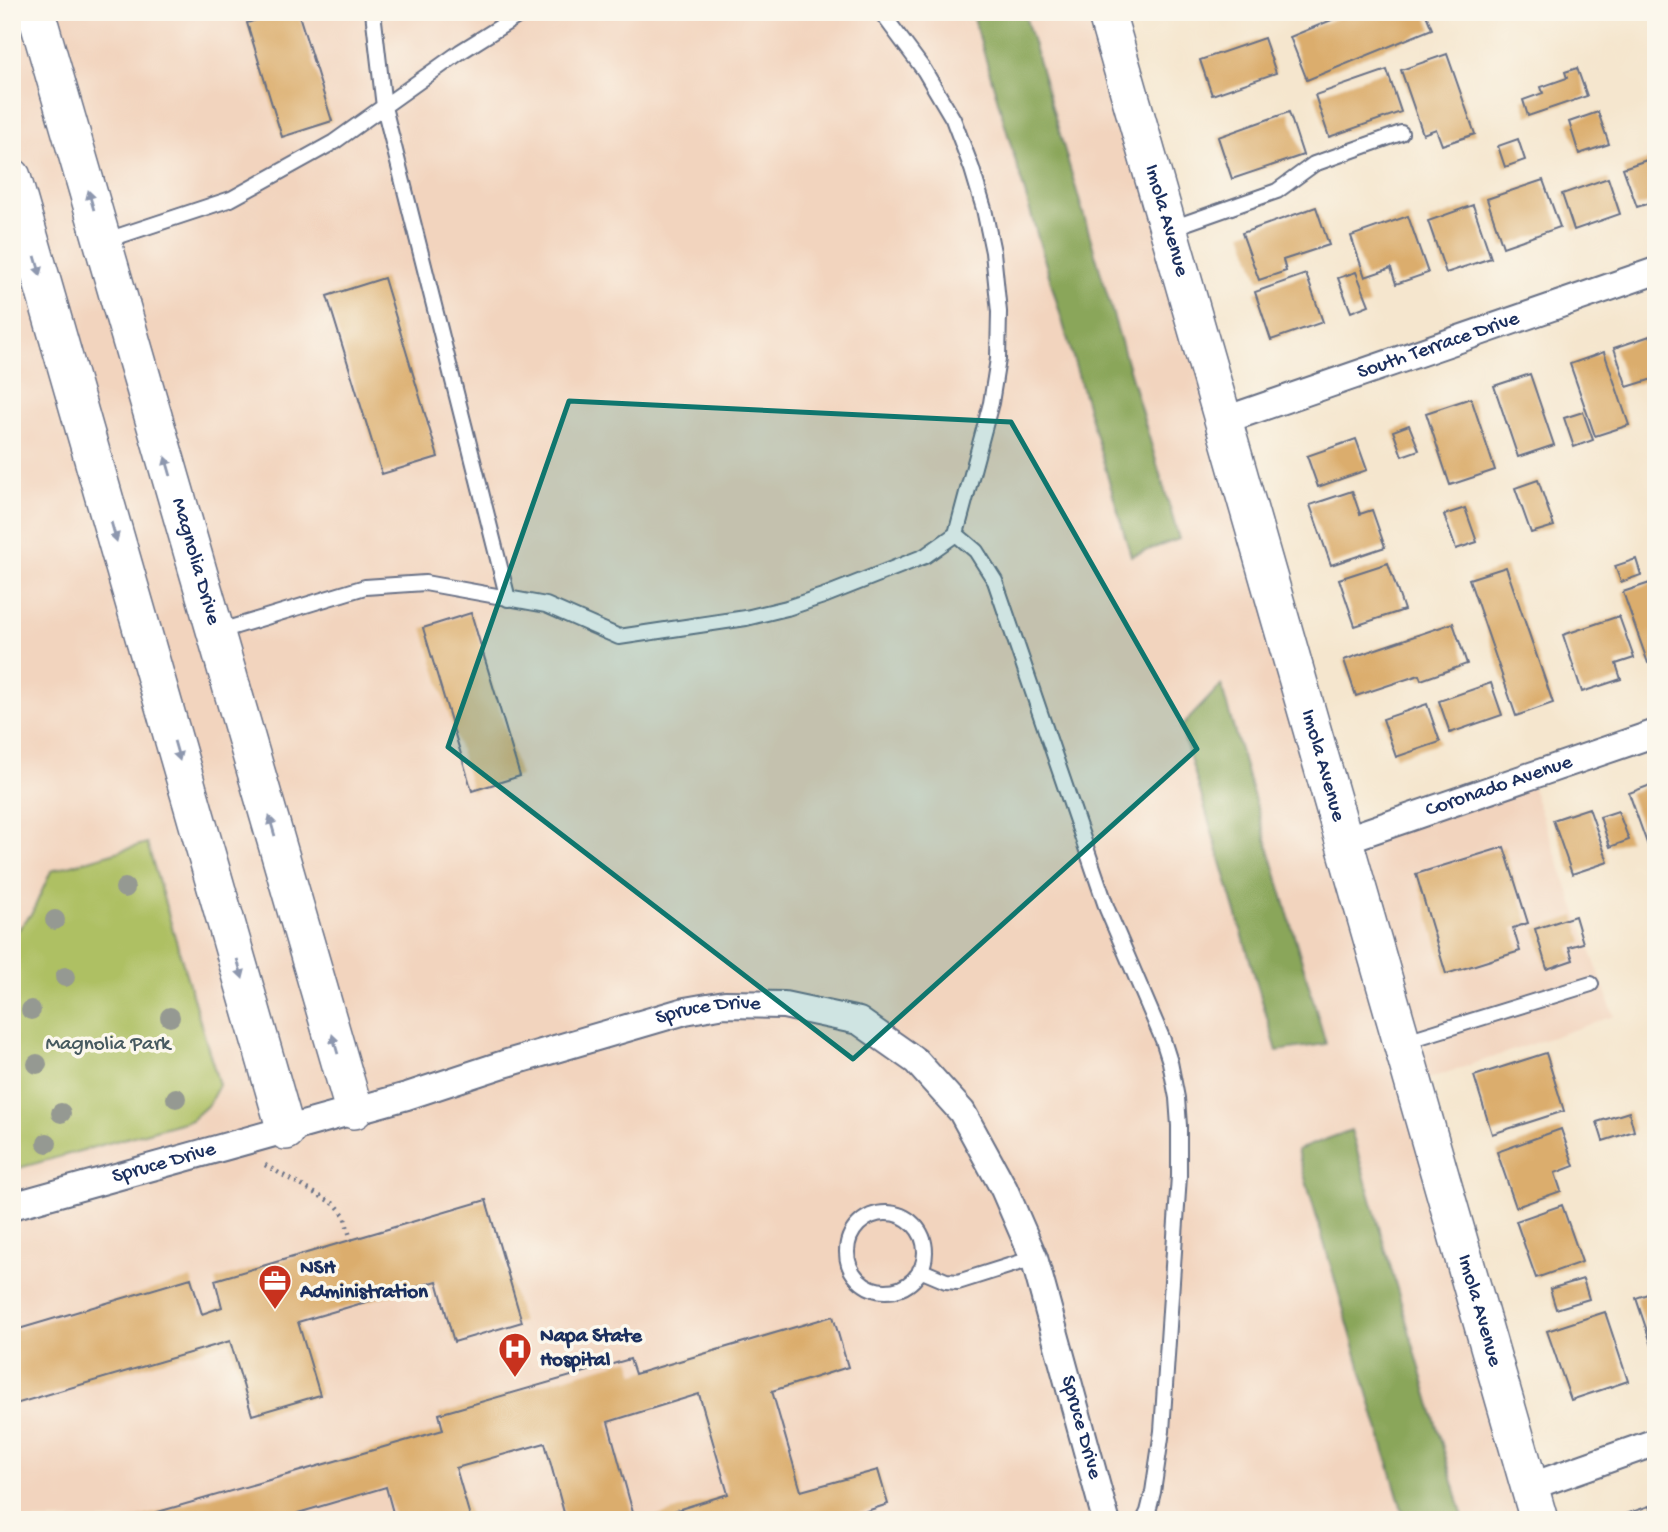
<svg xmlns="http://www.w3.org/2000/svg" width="1668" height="1532" font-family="'Gochi Hand',sans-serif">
	<rect width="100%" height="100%" fill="#fbf7ec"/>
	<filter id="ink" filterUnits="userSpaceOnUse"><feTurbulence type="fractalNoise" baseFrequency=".0143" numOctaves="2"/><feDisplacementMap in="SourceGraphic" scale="14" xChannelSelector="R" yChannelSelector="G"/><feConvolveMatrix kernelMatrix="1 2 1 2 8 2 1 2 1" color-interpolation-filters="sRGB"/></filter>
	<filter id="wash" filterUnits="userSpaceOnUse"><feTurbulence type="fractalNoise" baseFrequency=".00686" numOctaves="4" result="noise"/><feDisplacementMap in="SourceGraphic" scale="28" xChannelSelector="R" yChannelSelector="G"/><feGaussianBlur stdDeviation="1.57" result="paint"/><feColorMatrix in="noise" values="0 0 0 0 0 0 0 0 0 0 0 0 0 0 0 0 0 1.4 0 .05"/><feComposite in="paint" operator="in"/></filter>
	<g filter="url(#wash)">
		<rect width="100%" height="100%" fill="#f5e6ce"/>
		<!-- built -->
		<path fill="#f2d4be" d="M12,12h1094l237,828 185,-63 86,239 -200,68 125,436h-1527z"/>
		<!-- green -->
		<path fill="#aec064" stroke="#647861" stroke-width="2" d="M147,843l72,242 -10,19 -18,16 -179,50v-233l20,-24 19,-42z"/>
		<!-- forest -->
		<path fill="#8aa65a" stroke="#526a5c" stroke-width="2" d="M972,12h52l155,527 -48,17z
			M1221,685l105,359 -49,7 -96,-324z
			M1351,1130l113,390h-59l-108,-370z"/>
		<g id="blocks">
			<!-- building -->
			<path fill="#dbad6d" d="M281,12h17l34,109 -50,16 -35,-114z
				M1351,12h74l7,17 -125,51 -17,-43z
				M1264,38l12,35 -64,22 -12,-35z
				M1447,54l28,80 -33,11 -6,-16 -13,5 -22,-64z
				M1577,68l10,28 -59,20 -5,-16 20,-7 -2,-6 26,-9 -2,-6z
				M1387,70l14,42 -72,25 -14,-42z
				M1289,112l14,43 -71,24 -14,-42z
				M1598,112l11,32 -30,10 -10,-32z
				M1518,139l7,21 -20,7 -7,-21z
				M1656,157v44l-19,6 -14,-39z
				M1608,178l12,36 -46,16 -12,-36z
				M1543,180l17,47 -57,20 -16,-48z
				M1473,205l18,53 -45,15 -18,-52z
				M1316,207l13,38 -46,15 3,11 -27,9 -17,-47z
				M1408,216l20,57 -32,11 -5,-16 -26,9 -14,-41z
				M1356,272l13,33 -18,7 -13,-34z
				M1306,274l17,48 -52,18 -16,-48z
				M384,278l54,179 -56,17 -55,-178z
				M1656,334v44l-29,9 -13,-39z
				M1604,352l25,73 -34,11 -25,-72z
				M1530,374l24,71 -36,12 -24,-71z
				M1471,398l24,72 -45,15 -24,-72z
				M1583,412l10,28 -19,7 -10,-29z
				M1409,425l10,25 -17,6 -9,-25z
				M1356,439l11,31 -49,17 -11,-31z
				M1538,480l16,46 -23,7 -16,-45z
				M1352,491l8,23 12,-4 13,37 -54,18 -21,-60z
				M1465,508l12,34 -21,7 -12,-34z
				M1636,559l5,16 -20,7 -6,-16z
				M1388,563l16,47 -49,16 -16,-47z
				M1506,567l47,136 -37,13 -47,-137z
				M1656,581v80l-8,2 -25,-71z
				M471,613l49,163 -48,15 -49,-163z
				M1619,616l15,42 -18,6 5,15 -39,13 -19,-57z
				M1453,623l14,41 -46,16 -2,-5 -63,21 -12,-36z
				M1491,683l11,32 -52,18 -11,-32z
				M1427,704l13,38 -44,15 -13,-38z
				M1656,783v76l-3,1 -24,-67z
				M1589,808l19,54 -36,12 -19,-54z
				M1618,811l11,29 -19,7 -10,-30z
				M1504,847l24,76 -15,5 7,23 -74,23 -30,-100z
				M1575,916l8,27 -14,4 4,13 -26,9 -12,-40z
				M1546,1053l18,58 -72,23 -18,-58z
				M1629,1112l5,19 -31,10 -6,-19z
				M1561,1129l13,37 -19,7 6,18 -45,16 -19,-55z
				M486,1200l36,122 -68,20 -17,-61 -139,41 22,73 -68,20 -22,-74 -218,64v-74l179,-53 11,36 20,-7 -7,-27z
				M1562,1205l20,57 -46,16 -20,-57z
				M1583,1279l6,20 -33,10 -6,-20z
				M1656,1291v64h-1l-19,-57z
				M1605,1312l23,69 -57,19 -24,-69z
				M833,1316l15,51 -76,24 29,100 77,-21 10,34 -49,16h-194l83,-26 -29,-100 -91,28 27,98h-69l-21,-77 -89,25 15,52h-76l-9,-33 -88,26 2,7h-170l313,-90 -4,-16 191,-55 5,15z
				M1649,1506l5,14h-42v-1z"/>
		</g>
	</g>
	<g filter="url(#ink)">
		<use href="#blocks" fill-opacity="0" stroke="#676f85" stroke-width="2"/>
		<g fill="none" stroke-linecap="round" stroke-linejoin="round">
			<defs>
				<path id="lane" d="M373,12l11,95 124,492
					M1169,229l108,-38 37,-27 87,-31
					M104,241l127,-42 103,-57 126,-90 64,-40
					M956,534l20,17 19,30 112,328 56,131 7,22 7,36 2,28v50l-17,255 -9,61 -5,20 -4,8
					M217,632l148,-45 60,-4 121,22 73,32 127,-19 41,-10 39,-13 99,-39 31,-22 35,-131 7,-44 1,-47 -6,-60 -9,-43 -12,-40 -19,-50 -29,-49 -43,-58
					M1403,1042l188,-58
					M847 1252a39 39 0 1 1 78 0a39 39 0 1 1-78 0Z
					M920,1270l26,11 12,1 76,-24"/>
				<g id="street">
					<path id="s1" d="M1222,421l434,-150"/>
					<path id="s2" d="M1344,840l312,-107"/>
					<path id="s3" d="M12,1206l395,-110 97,-32 181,-53 40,-7 59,1 75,16 57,40 46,51 42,77 30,69 72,262"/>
					<path d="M1529,1487l127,-45"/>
				</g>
				<g id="secondary">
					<path id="s4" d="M36,12l318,1098"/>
					<path id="s5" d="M1106,12l433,1508"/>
					<path d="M12,177l274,954"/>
				</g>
			</defs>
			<!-- lane casing -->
			<use href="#lane" stroke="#676f85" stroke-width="18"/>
			<!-- street casing -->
			<use href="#street" stroke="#676f85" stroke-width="30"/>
			<!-- secondary casing -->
			<use href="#secondary" stroke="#676f85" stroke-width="40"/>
			<!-- path -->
			<path stroke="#676f85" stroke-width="4.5" stroke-dasharray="2 5" stroke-linecap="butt" d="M265,1165l71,40 8,10 7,25"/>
			<!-- lane -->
			<use href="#lane" stroke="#fff" stroke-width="14"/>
			<!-- street -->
			<use href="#street" stroke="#fff" stroke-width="26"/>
			<!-- secondary -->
			<use href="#secondary" stroke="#fff" stroke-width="37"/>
		</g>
		<!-- trees -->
		<g fill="#959992">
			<circle cx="125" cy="888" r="10"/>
			<circle cx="55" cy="920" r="10"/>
			<circle cx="65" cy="977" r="10"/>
			<circle cx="31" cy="1010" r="10"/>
			<circle cx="170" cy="1017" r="10"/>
			<circle cx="37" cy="1064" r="10"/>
			<circle cx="176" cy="1098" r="10"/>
			<circle cx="61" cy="1113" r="10"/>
			<circle cx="47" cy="1143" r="10"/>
		</g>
		<!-- one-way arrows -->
		<defs><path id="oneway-solid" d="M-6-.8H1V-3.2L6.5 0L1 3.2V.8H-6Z" transform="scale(1.75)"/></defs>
		<g fill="#8d97ae">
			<use href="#oneway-solid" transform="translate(91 200) rotate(-106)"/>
			<use href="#oneway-solid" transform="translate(38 266) rotate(74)"/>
			<use href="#oneway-solid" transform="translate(168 466) rotate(-106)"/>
			<use href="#oneway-solid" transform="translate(114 532) rotate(74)"/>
			<use href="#oneway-solid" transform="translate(177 751) rotate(74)"/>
			<use href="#oneway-solid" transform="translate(272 826) rotate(-106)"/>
			<use href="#oneway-solid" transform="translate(240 969) rotate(74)"/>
			<use href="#oneway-solid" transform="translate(335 1044) rotate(-106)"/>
		</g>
	</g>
	<!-- marked area -->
	<path fill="#0f766e" fill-opacity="0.2" stroke="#0f766e" stroke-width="5" stroke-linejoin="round" d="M569,401l442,21 186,327 -344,310 -405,-312z"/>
	<!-- icons -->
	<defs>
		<symbol id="office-pin" viewBox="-11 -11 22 30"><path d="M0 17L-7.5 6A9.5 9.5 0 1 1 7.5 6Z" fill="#c8321e" stroke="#fbf7ec"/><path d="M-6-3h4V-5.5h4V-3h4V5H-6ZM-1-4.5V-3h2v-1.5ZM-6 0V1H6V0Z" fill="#fff"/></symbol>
		<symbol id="hospital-pin" viewBox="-11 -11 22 30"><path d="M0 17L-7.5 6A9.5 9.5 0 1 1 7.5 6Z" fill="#c8321e" stroke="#fbf7ec"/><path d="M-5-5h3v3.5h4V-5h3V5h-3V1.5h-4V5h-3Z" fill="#fff"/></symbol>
	</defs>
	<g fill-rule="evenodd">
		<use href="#office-pin" x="256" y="1262" width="38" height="52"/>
		<use href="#hospital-pin" x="496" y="1330" width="38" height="52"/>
	</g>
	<g text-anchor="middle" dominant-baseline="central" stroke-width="7" stroke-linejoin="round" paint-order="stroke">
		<!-- street labels -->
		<g font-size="21" fill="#1b2f5e" stroke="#fbf7ec">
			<text stroke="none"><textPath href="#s5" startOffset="217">Imola Avenue</textPath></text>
			<text stroke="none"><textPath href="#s1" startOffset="229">South Terrace Drive</textPath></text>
			<text stroke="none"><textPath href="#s4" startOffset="572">Magnolia Drive</textPath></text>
			<text stroke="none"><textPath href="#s5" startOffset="784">Imola Avenue</textPath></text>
			<text stroke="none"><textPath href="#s2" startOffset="164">Coronado Avenue</textPath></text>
			<text stroke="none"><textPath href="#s3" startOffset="724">Spruce Drive</textPath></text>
			<text stroke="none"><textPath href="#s3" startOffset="158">Spruce Drive</textPath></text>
			<text stroke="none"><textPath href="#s5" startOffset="1351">Imola Avenue</textPath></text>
			<text stroke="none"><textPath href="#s3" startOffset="1354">Spruce Drive</textPath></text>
		</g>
		<!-- park labels -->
		<g font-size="21" fill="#475a60" stroke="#fbf7ec">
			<text x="108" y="1045">Magnolia Park</text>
		</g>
		<!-- poi labels -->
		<g font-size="21" font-weight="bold" fill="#1b2f5e" stroke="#fbf7ec" text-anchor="start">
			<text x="300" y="1269">NSH<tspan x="300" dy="24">Administration</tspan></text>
			<text x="540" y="1337">Napa State<tspan x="540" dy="24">Hospital</tspan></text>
		</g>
	</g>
	<!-- margin -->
	<rect width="1668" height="1532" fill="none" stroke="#fbf7ec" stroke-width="42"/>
</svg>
